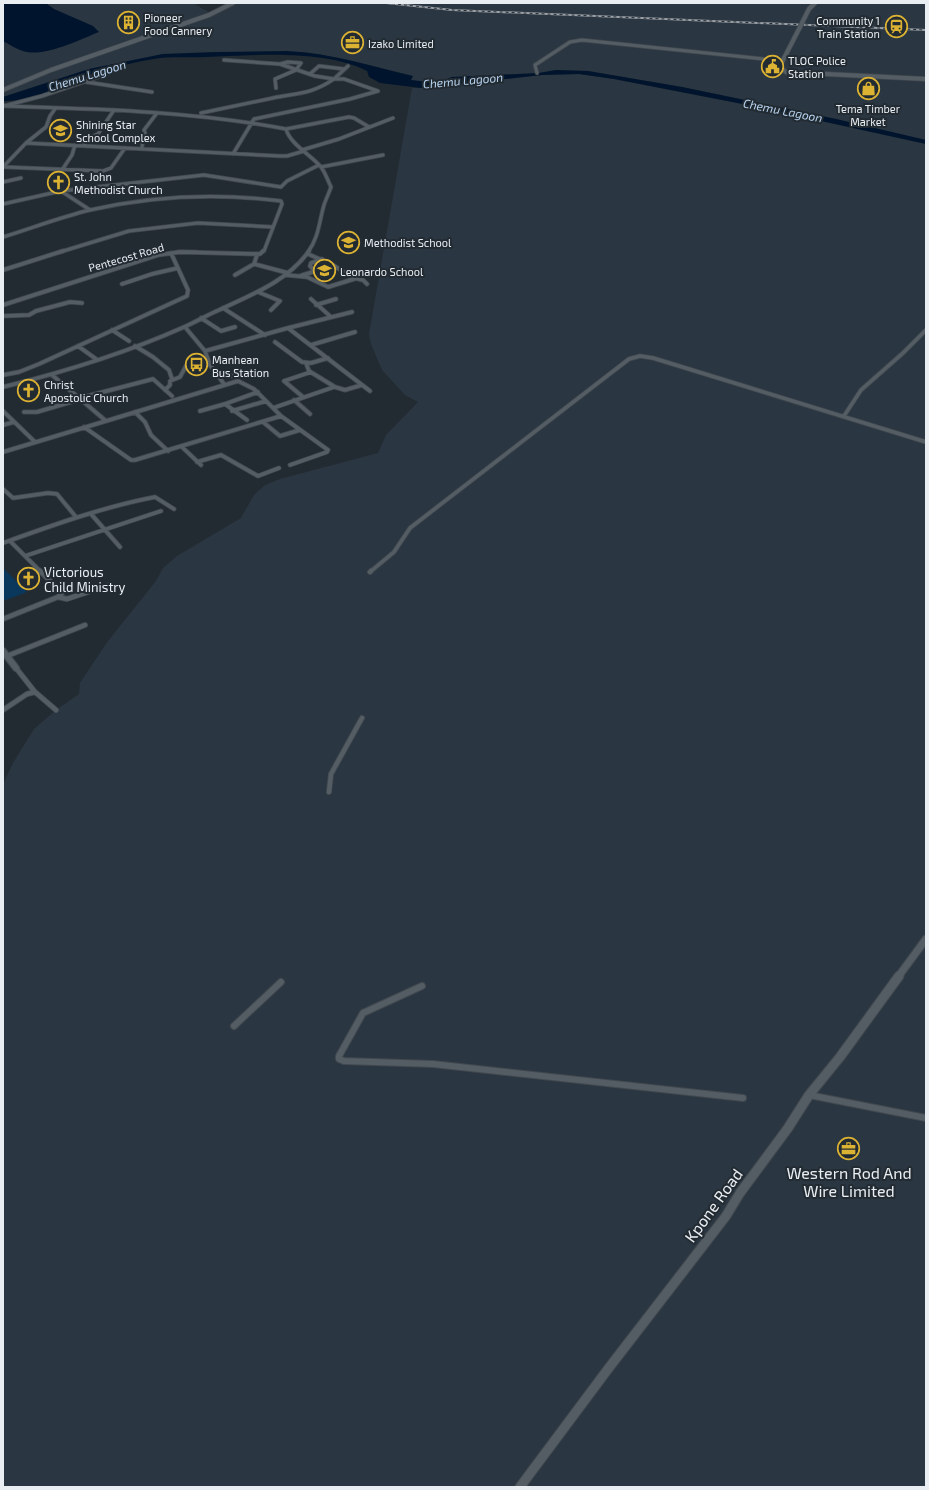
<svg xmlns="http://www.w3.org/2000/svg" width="929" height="1490" font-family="'Exo 2',sans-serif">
	<rect width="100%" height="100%" fill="#232b32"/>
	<!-- built -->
	<path fill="#2a3642" d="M42,3h151l17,10 -185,66 -22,9v-47l20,10 12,1 12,-1 30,-10 -23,-32 -7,-5z
		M238,3h688v137l-90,-21 -154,-32 -94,-16 -32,-1 -17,3 -87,4 -15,6h-9l-17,-3 2,-4 -73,-18 -35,-6h-87l-55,2 -74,15 -86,28v-5l24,-12 192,-67z
		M579,74l35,5 144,28 168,37v1343h-923v-703l10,-21 21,-34 22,-19 23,-16 1,-11 28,-42 48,-60 7,-13 14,-12 64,-38 13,-23 11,-10 15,-6 98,-26 8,-18 32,-33 -13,-7 -23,-25 -11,-26 -2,-10 43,-246h9l121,-13z"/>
	<!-- green -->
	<path fill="#0a385d" d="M3,568l24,24 -24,9z"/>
	<!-- water -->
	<path fill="#00152d" d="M3,3l44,1 7,5 39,17 6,6c-20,8 -56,26 -76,19 -7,-2 -14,-7 -20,-10z
		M287,51c43,2 84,15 126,25l-2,4 26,3 15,-6 87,-4 17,-3 32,1 94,16 154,32 90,21v4l-168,-37 -144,-28 -35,-5 -37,1 -121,13 -41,-5 -11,-6 -2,-6c-42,-22 -115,-16 -161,-14 -17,1 -35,-1 -52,2 -19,3 -38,8 -56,13 -31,9 -61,30 -95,29v-4l86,-28 74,-15 55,-2z"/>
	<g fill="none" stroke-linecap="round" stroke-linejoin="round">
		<defs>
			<path id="minor-far3" d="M537,73l-2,-8 35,-23 12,-2 200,21
				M310,74l9,-8 25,3
				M334,79l14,-13
				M86,82l66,10
				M276,88l-1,-9 21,-9 5,-7 -13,-1 -8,2
				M3,106c95,3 189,5 283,23 4,15 25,26 35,38 4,5 7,14 10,20 -2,6 -5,12 -7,18 -5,17 -5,32 -16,47
				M4,106l38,-10 65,-22 10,-5
				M55,109l-5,7 -4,11 -20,16 254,13h7l17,-5
				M201,113c24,-5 48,-10 72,-15 25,-5 39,-4 61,-19l-19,-3 -35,-12 -56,-4
				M286,129l63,-12 5,1 15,9
				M85,146l-1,-6 14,-6 16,-24
				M142,149l1,-12 2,-4 -1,-3 13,-17
				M302,150l37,-11 54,-21
				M233,154l21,-35 96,-20 28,-8 -34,-12h-10
				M3,167l23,-24
				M4,167l99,4 8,-3 14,-20
				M321,167l62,-12
				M62,170l10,-15 3,-10
				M3,182l18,-4
				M61,191l143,-16 77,12 6,-6 32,-16
				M3,204l58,-13 29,19
				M3,237c29,-9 58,-20 87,-27 62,-14 128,-17 191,-9l1,3 -18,47 -2,1
				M60,252l69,-21 69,-8 75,4
				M177,252h20"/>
			<path id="minor-far2" d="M254,264l34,9
				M3,270l60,-19
				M314,270l-4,-4 1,-3 11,-4
				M235,275l19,-11 3,-9
				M286,275l21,2 21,10 26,-8 -21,-14 -25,-11
				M300,276l25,-8
				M354,278l9,2 4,4
				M122,284l30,-10 26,-6
				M258,292l22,9 -9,9
				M311,299l20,18
				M3,305l155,-50 22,-3 80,2 3,-3
				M316,305l20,-6
				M223,308l42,27
				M3,316l26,-1 7,-4 34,-9 12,1
				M201,318l20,13 14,-4
				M185,327l20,24 83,-23 82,63
				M288,328l64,-16
				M112,330l17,11
				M275,342l27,20 9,1 17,-5
				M311,345l44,-13
				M78,346l18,13
				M135,346l18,11 16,13 3,9
				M205,351l5,14 14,19
				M306,363l3,8 26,16 10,3 17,-5
				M214,372l19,4
				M3,375l16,-3 20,-8 148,-68 1,-6 -17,-37
				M3,387c61,-15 123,-34 181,-60 12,-5 23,-12 35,-17 32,-15 69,-29 90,-59
				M165,390l5,-5v-4l10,-4 6,-11 21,-6
				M303,397l-19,-16 27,-9
				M80,398l73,-19 19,17
				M294,400l16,14
				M273,408l61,-21
				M3,411l32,31
				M200,411l25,-7
				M232,411l34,-10
				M24,412h13l44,-13
				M135,412l10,10 6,13 17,16
				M844,416l17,-26 42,-37 23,-23
				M247,420l-22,-16 33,-12
				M106,421l132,-40 16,8 27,27 47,34 -1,2 -37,13
				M263,422l17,14 20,-6
				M3,425l11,-3
				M84,427l47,33h4l146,-44
				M182,447l19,18
				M3,452l103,-31 -54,-46
				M197,462l24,-7 37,21 21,-8
				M3,489l10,9 35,-5 9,1 19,23
				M91,514l29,33
				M10,541l31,31
				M3,543c50,-18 100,-36 152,-46l19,12
				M25,556l136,-45
				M370,572l24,-20 16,-24 219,-169 11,-3 13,2 273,84"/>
			<path id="minor-far1" d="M370,572l1,-1
				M58,597l9,2 42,-14
				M3,619l55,-22 4,-4 -22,-22
				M7,656l78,-31
				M16,668l19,24 21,18
				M3,710l24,-16 8,-2
				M329,792l2,-18 31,-56"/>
			<path id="minor" d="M422,986l-59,27 -24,43v3l5,2 89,3 310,34
				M234,1026l47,-44
				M809,1095l117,23"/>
			<path id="tertiary-far1" d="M803,21l6,-12 6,-6
				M800,27l-19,37v4l5,4 140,7
				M3,90l48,-20 158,-55 24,-12"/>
			<path id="tertiary" d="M3,651l13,17"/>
			<path id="secondary-far1" d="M898,977l28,-38"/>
			<path id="secondary" d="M520,1487l88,-118 118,-153 14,-23 48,-65 21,-33 31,-38 59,-81"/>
		</defs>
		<!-- minor-far3 casing -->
		<use href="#minor-far3" stroke="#41484e" stroke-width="4.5"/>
		<!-- minor-far2 casing -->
		<use href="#minor-far2" stroke="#41484e" stroke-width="5"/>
		<!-- minor-far1 casing -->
		<use href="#minor-far1" stroke="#41484e" stroke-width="6"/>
		<!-- minor casing -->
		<use href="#minor" stroke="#41484e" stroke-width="8"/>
		<!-- tertiary-far1 casing -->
		<use href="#tertiary-far1" stroke="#41484e" stroke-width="5.5"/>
		<!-- tertiary casing -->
		<use href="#tertiary" stroke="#41484e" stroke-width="8"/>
		<!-- secondary-far1 casing -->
		<use href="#secondary-far1" stroke="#41484e" stroke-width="9"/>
		<!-- secondary casing -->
		<use href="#secondary" stroke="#41484e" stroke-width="11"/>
		<!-- minor-far3 -->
		<use href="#minor-far3" stroke="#545c64" stroke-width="3"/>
		<!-- minor-far2 -->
		<use href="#minor-far2" stroke="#545c64" stroke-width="3.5"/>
		<!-- minor-far1 -->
		<use href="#minor-far1" stroke="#545c64" stroke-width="4.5"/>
		<!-- minor -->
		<use href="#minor" stroke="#545c64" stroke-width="6"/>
		<!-- tertiary-far1 -->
		<use href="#tertiary-far1" stroke="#545c64" stroke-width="4"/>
		<!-- tertiary -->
		<use href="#tertiary" stroke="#545c64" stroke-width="6"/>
		<!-- secondary-far1 -->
		<use href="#secondary-far1" stroke="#545c64" stroke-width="7"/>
		<!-- secondary -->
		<use href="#secondary" stroke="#545c64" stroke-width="9"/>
		<defs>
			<path id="rail" d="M386,3l66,7 474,20"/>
		</defs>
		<!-- rail casing -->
		<use href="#rail" stroke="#9ca2a8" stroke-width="2"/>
		<!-- rail -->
		<use href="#rail" stroke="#232b32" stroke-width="1" stroke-dasharray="3" stroke-linecap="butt"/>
		<defs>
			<path id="tertiary-bridge" d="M800,27l3,-6"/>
		</defs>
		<!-- tertiary-bridge casing -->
		<use href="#tertiary-bridge" stroke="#41484e" stroke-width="5.5" stroke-linecap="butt"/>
		<!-- tertiary-bridge -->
		<use href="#tertiary-bridge" stroke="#545c64" stroke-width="4"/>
	</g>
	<!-- icons -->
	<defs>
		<symbol id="building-ring" viewBox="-11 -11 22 22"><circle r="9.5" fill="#232b32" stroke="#dcb233" stroke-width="1.5"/><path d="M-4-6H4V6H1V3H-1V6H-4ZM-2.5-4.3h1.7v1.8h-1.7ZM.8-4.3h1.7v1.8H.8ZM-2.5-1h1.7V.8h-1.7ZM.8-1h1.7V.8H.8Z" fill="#dcb233"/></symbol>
		<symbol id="station-ring" viewBox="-11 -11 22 22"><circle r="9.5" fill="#232b32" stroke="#dcb233" stroke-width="1.5"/><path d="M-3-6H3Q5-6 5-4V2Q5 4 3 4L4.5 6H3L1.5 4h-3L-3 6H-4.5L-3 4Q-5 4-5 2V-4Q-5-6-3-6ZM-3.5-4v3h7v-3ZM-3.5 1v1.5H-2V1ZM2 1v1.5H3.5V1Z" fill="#dcb233"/></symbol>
		<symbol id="office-ring" viewBox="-11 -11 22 22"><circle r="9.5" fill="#232b32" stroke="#dcb233" stroke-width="1.5"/><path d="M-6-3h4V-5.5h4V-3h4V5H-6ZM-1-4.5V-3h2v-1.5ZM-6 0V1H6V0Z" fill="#dcb233"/></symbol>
		<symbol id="civic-ring" viewBox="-11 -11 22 22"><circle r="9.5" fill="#232b32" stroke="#dcb233" stroke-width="1.5"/><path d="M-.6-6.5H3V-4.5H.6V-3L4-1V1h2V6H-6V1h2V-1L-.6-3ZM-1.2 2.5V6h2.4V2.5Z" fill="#dcb233"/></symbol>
		<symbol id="shop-ring" viewBox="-11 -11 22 22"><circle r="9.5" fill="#232b32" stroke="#dcb233" stroke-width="1.5"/><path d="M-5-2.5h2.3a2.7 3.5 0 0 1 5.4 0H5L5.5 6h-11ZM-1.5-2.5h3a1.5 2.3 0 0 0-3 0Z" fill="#dcb233"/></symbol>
		<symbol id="school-ring" viewBox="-11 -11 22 22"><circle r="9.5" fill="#232b32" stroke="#dcb233" stroke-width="1.5"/><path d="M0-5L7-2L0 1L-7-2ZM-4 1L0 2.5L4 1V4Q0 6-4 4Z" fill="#dcb233"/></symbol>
		<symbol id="church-ring" viewBox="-11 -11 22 22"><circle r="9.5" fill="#232b32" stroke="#dcb233" stroke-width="1.5"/><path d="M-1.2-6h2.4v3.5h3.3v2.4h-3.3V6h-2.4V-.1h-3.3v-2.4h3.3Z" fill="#dcb233"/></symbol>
		<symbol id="bus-ring" viewBox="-11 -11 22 22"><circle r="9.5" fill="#232b32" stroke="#dcb233" stroke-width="1.5"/><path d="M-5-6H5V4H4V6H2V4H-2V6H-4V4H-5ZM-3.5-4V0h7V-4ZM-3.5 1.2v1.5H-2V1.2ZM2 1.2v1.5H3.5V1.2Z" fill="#dcb233"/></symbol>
	</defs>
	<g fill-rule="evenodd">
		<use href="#building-ring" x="116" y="10" width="25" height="25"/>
		<use href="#station-ring" x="884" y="14" width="25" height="25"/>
		<use href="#office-ring" x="340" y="30" width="25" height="25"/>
		<use href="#civic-ring" x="760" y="54" width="25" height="25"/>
		<use href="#shop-ring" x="856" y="76" width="25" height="25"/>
		<use href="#school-ring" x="48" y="118" width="25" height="25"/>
		<use href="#church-ring" x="46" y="170" width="25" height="25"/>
		<use href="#school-ring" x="336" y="230" width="25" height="25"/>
		<use href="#school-ring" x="312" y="258" width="25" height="25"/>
		<use href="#bus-ring" x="184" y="352" width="25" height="25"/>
		<use href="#church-ring" x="16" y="378" width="25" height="25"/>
		<use href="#church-ring" x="16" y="566" width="25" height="25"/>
		<use href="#office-ring" x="836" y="1136" width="25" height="25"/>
	</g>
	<g text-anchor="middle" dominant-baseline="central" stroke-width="4" stroke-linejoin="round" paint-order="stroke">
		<!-- far-poi labels -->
		<g font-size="11" fill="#e9eef3" stroke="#232b32" text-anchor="start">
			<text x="144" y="17">Pioneer<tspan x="144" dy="13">Food Cannery</tspan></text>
			<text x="880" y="20" text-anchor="end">Community 1<tspan x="880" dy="13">Train Station</tspan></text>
			<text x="368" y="43">Izako Limited</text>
			<text x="788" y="60">TLOC Police<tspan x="788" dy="13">Station</tspan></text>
			<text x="868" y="108" text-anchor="middle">Tema Timber<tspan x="868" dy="13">Market</tspan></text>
			<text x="76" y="124">Shining Star<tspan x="76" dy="13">School Complex</tspan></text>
			<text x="74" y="176">St. John<tspan x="74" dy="13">Methodist Church</tspan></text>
			<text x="364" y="242">Methodist School</text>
			<text x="340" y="271">Leonardo School</text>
			<text x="212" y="359">Manhean<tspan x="212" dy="13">Bus Station</tspan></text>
			<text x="44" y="384">Christ<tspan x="44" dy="13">Apostolic Church</tspan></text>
		</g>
		<!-- far-street labels -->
		<g font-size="11" fill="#e9eef3" stroke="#232b32">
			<text transform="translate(126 257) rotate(-16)">Pentecost Road</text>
		</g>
		<!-- far-water labels -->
		<g font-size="12" font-style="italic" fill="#b7d3f0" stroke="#232b32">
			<text transform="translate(87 75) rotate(-17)">Chemu Lagoon</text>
			<text transform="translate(463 80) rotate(-5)">Chemu Lagoon</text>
			<text transform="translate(783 110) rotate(11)">Chemu Lagoon</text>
		</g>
		<!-- poi labels -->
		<g font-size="13" fill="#e9eef3" stroke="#232b32" text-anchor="start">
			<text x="44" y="572">Victorious<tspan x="44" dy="15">Child Ministry</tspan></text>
		</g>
		<!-- near-poi labels -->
		<g font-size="16" fill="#e9eef3" stroke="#232b32">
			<text x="849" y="1172">Western Rod And<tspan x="849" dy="18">Wire Limited</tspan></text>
		</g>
		<!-- near-street labels -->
		<g font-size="16" fill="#e9eef3" stroke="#232b32">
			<text transform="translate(713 1205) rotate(-54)">Kpone Road</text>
		</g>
	</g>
	<!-- border -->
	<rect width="929" height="1490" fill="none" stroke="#e9eef3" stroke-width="8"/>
</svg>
